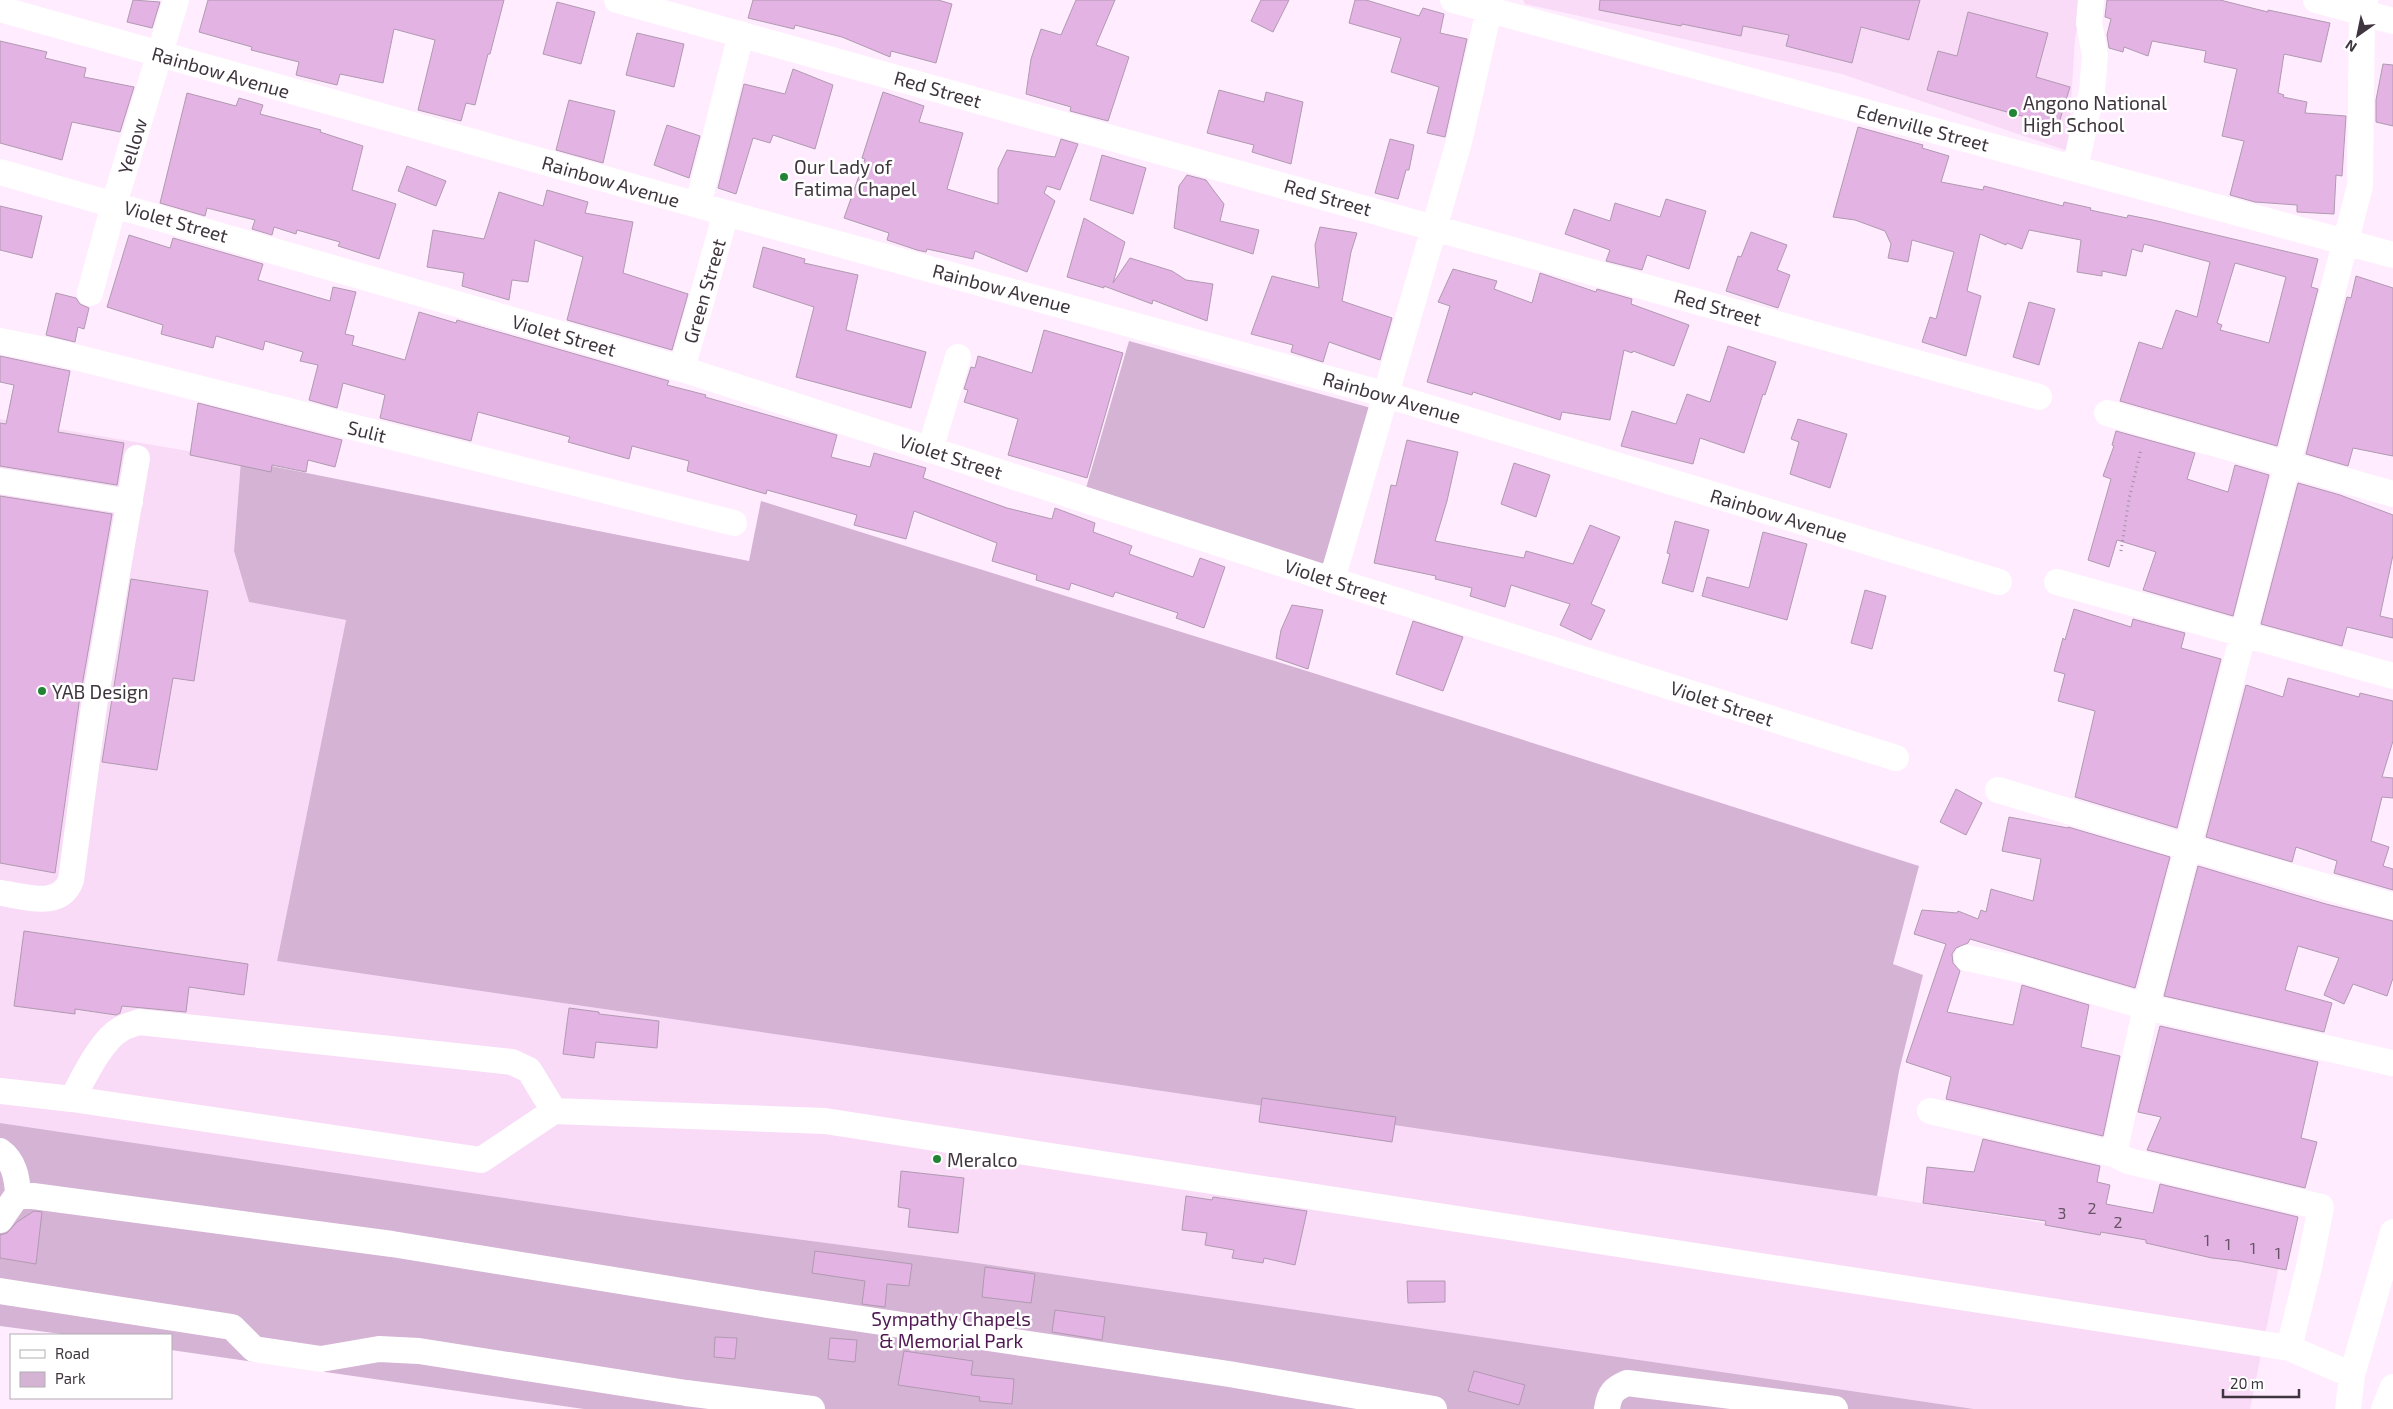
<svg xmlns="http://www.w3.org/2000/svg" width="2393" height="1409" font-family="'Exo 2',sans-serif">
	<rect width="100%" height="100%" fill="#ffecfe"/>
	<!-- built -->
	<path fill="#f9dbf8" d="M1523,0h560l-8,39 -7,112 -226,-77 -317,-70z
		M0,419l241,41 -7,91 15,51 97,18 -69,341 1600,235 403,65 -30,148h-276l-1018,-149 -303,-40 -653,-97z"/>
	<!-- green -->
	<path fill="#d5b3d4" d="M1129,341l242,67 -48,156 -237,-76z
		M241,460l508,101 12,-60 549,171 609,194 -26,98 30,11 -24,96 -22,125 -1600,-235 69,-341 -97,-18 -15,-51z
		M0,1123l653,97 303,40 1018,149h-1390l-413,-59v-15h-102l-69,-9z"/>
	<!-- building -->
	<path fill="#e3b3e3" stroke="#b09ab0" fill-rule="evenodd" d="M133,0l27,2 -8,26 -25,-6z
		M208,0h296l-14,54h-2l-13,51 -9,-2 -5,18 -43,-11 17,-70 -41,-11 -11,54 -43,-9 -3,11 -41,-10 3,-13 -48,-12 1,-3 -53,-15z
		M753,0h185l14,4 -16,59 -45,-12 -1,6 -48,-20 -47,-12 -1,4 -46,-11z
		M1076,0h39l-19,45 33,12 -21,64 -38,-10 1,-4 -45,-13 5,-35 10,-30 20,6z
		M1261,0h28l-16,32 -22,-11z
		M1355,0h11l53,16 4,-8 21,6 -4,19 27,6 -22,98 -18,-4 12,-46 -48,-15 10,-34 -52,-15z
		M1600,0h320l-11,40 -48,-13 -9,36 -66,-17 3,-11 -46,-9 -2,10 -59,-12 -1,2 -82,-16z
		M2107,0h113l48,12v-2l62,13 -9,39 -37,-8 -6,39 6,2 -1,2 24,5 -2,11 41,3 -4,60 -6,-1 -2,39 -37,-2v-7l-42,-3 -25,-7 14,-54 -22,-5 15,-67 -33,-7 2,-11 -54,-10 -4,15 -24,-9 -1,5 -14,-4 -2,-13 4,-16 -6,-2z
		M557,2l38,10 -14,52 -38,-10z
		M1968,12l80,21 -12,44 34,10 -12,39 -131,-36 11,-39 19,5z
		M637,33l47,11 -10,43 -48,-12z
		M0,41l47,11 -2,6 41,10 -2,9 50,10 -14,45 -48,-10 -10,38 -62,-17z
		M2383,64l10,1v61l-17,-4v-22z
		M793,69l40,16 -18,64 -42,-14 -3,8 -17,-5 -17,56 -18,-6 26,-104 41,10z
		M1219,90l45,12 2,-10 37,10 -12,62 -39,-12 2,-7 -47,-12z
		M883,92l41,14 -5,16 44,11 -16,56 51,15v-35l9,-19 48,7 6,-18 17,5 -18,46 -13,-4 -3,7 11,8 -28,71 -52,-21 -2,8 -46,-10 -1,3 -9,-2 -30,-10 2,-7 -45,-15 21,-59 -3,-1z
		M187,93l49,13 3,-8 24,7 -3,9 61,16 -1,2 43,14 -11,44 44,14 -17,55 -41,-13 2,-4 -43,-12 -1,4 -22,-7 -2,8 -20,-6 3,-9 -48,-12 -2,8 -45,-13z
		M569,100l46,11 -12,52 -47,-13z
		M667,125l33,11 -11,42 -35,-13z
		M1858,127l65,18 -1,3 27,8 -8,26 42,8 1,-4 79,20 1,-4 27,6 -1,2 37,8 1,-3 25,5 165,39 -7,28 7,2 -41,157 -157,-45 19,-59 23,7 14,-39 21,7 13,-55 -66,-18 -2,8 -10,-3 -6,27 -24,-5v5l-25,-4 4,-32 -52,-10 -7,19 -15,-6 -1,2 -26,-11 -13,57 14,5 -15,60 -44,-14 8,-25 6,2 18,-67 -42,-12 -4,22 -20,-4 3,-14 -6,-13 -30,-11 -22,-3zM2235,263l51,14 -17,66 -49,-13 2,-5 -5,-2z
		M1390,139l24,6 -5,25h-3l-8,29 -23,-6z
		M1102,155l44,13 -13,46 -43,-14z
		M407,166l39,15 -10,25 -38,-15z
		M1187,175l19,5 8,11 10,13 -4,17 39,9 -6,24 -79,-26 5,-42z
		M547,190l41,12 -3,11 48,9 -10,51 65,21 -16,56 -105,-30 16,-63 -48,-17 -7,42 -16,-2 -3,20 -47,-14 2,-13 -37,-6 6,-37 51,9 15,-47 44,14z
		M1666,199l40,12 -17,58 -42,-14 -5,15 -36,-9 4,-11 -45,-16 9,-25 36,12 5,-18 45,14z
		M0,206l42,10 -10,42 -32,-8z
		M1084,218l41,24 -12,41 17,-25 42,13 14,9 27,4 -6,37 -54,-21 -1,4 -48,-18v2l-37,-11z
		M1320,227l37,6 -6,19 -9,49 50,17 -12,42 -51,-18 -6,20 -32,-10 2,-7 -42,-11 21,-58 47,12 -4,-43z
		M1751,232l36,13 -10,25 13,5 -12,33 -52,-17 12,-35 3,1z
		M129,235l41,13 3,-10 90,26 -5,16 72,21 3,-14 23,5 -11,42 9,2 -2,9 53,15 14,-48 37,11 1,-3 212,61 -2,4 39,10 -1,2 132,38 -6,22 39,10 4,-14 52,15 -3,10 84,30 45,11 3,-11 40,15 -2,9 39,14 -3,8 64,23 7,-19 25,9 -21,61 -28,-10 2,-5 -63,-21 -2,5 -42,-14 -2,7 -33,-10 1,-5 -45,-14 5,-18 -83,-32 -8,28 -52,-14 3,-10 -90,-25 -1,4 -79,-23 2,-10 -57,-15 -3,13 -61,-17 2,-5 -92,-25 -7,29 -91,-23 5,-23 -42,-12 -6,25 -28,-8 9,-35 -18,-4 3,-9 -38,-11 -2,9 -47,-14 -3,12 -52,-14 2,-9 -56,-18z
		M763,247l42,12 -1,4 54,12 -12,55 80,22 -15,56 -115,-31 18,-70 -61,-20z
		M1453,269l44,12 -3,8 38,14 8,-30 56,19 1,-3 35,10 -1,5 58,21 -15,41 -41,-15 -1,2 -8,-3 -14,70 -48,-8 -2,8 -87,-28 -1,3 -45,-13 23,-76 -12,-4z
		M2356,276l37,12v168l-40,-8 -5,18 -42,-12 41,-157 4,1z
		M56,293l20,5 4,6 9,4 -5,21 -6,-2 -3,15 -29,-7z
		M2029,302l26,7 -16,56 -26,-8z
		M1044,330l79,23 -36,125 -79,-23 10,-36 -54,-17 4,-12 -4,-1 7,-22 4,1 3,-12 54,17z
		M1728,346l48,16 -11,33 -2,-1 -19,59 -44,-15 -7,26 -72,-18 11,-35 44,13 11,-30 23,8z
		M0,356l70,15 -12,61 66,11 -7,42 -117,-19v-43l6,1 8,-39 -14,-3z
		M198,403l144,37 -7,27 -27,-7 -2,12 -34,-7 -1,7 -81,-17z
		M1798,419l49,15 -17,54 -40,-14 9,-32 -8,-3z
		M2116,431l79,22 -8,26 41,13 7,-27 34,10 -36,141 -90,-26 13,-38 -39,-12 -8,27 -21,-7 23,-81 -8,-3 11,-30 -2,-1z
		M1407,440l51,12 -11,49 -12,40 89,17 2,-7 47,13 17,-39 30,12 -29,67 14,6 -14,30 -31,-15 10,-21 -59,-19 -6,22 -35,-11 2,-8 -37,-9 1,-3 -62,-13 17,-78 5,1z
		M1514,463l36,12 -14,42 -35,-13z
		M2298,483l42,12 53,20v40l-13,61 13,3v19l-46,-11 -5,19 -81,-22z
		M0,496l112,18 -33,189 -24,170 -55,-10z
		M1675,521l34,9 -16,62 -31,-9 8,-29 -3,-1z
		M1763,532l44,12 -20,76 -85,-24 5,-19 42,11z
		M131,579l77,12 -14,90 -21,-3 -16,92 -55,-8z
		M1865,590l21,6 -14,53 -21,-6z
		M1292,605l31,5 -15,59 -32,-11 5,-28z
		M2074,609l57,18 2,-8 52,14 -4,15 40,11 -44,169 -102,-31 20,-86 -37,-10 7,-27 -11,-3 9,-33 2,2z
		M1413,621l50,16 -20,54 -47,-17z
		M2288,678l71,19 1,-4 33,8v40l-11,36 11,1v20l-11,-1 -11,44 18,6 -6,19 10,3v21l-59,-17 3,-12 -41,-14 -4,15 -86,-25 40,-152 37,12z
		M1956,789l26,14 -16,32 -26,-13z
		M2009,817l59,11v-1l102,30 -35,131 -165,-49 -2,4 -12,5 -4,6 1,9 7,8 -13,41 66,13 9,-40 67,20 -8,42 39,9 -17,80 -157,-37 5,-22 -45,-15 40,-118 -32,-10 8,-24 35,3 1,-2 20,8 3,-9 5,2 5,-23 42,12 8,-42 -39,-8z
		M2198,866l128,38 67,17v57l-6,18 -34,-12 -9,20 -20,-9 15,-37 -41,-12 -13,44 47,13 -8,29 -160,-36z
		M24,931l224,33 -4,31 -55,-8 -3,25 -64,-6 -2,7 -4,2 -41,-6v5l-61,-8z
		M569,1008l30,4v2l60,7 -2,27 -61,-6 -2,16 -31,-4z
		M2160,1026l158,36 -17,76 16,4 -12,46 -158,-38 14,-33 -23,-5z
		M1262,1098l134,19 -4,25 -133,-20z
		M1983,1139l117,27 -3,16 13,3 -4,19 47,9 7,-29 138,33 -12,53 -47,-9 -27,-3 -66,-15v-3l-45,-8 -1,3 -55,-10 1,-4 -123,-18 4,-36 47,5z
		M901,1171l63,7 -6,55 -50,-6 2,-18 -12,-2z
		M1186,1196l26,4 1,-3 94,14 -12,54 -31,-7 -1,5 -31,-5 2,-8 -29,-5 2,-12 -25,-3z
		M34,1211l8,1 -6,52 -36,-6v-23l7,-2 10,-11z
		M815,1251l97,13 -3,22 -22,-2 -2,23 -23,-3 3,-23 -53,-8z
		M985,1267l50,7 -4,29 -49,-6z
		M1407,1281h38v21l-37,1z
		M1055,1310l50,7 -3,23 -50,-8z
		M715,1337l22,1 -2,21 -21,-2z
		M830,1338l27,2 -2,22 -27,-3z
		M904,1351l69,10 -2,14 43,4 -2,25 -33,-3 1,-4 -82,-12z
		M1474,1371l51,14 -6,20 -51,-14z"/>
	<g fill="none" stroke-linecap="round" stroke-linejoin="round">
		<!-- path -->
		<path stroke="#9f919e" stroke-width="3" stroke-dasharray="1 4" stroke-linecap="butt" d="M2121,551l8,-52 12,-50"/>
		<!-- minor -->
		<path stroke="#fff" stroke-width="26" d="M617,0l1422,397
			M1453,0l940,255
			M2316,0l77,21
			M0,9l726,204 661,182 612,187
			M2075,168l17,-77 3,-36 -6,-32 2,-23
			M0,172l682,197 650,211 564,178
			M698,205l43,-171
			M90,293l24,-89 62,-204
			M0,341l55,11 679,171
			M682,369l44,-156
			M2107,413l286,81
			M930,450l28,-93
			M0,481l130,21
			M1332,580l127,-438 30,-132 -1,-10
			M2057,582l336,94
			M1998,790l189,57 206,59
			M0,893c25,3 60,17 71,-13l23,-174 43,-248
			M1967,958l60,13 119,36 246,56
			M0,1091l72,8 409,61 73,-49 271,10 1464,227
			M72,1099c11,-20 29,-59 49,-70 5,-3 12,-5 18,-7l373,40 17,8 25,41
			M1930,1111l184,43 14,7 193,46 -12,60 -20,81 63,27
			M0,1151c14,10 17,26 18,43l-18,26
			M2114,1154l32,-147 214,-821 2,-174 3,-12
			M18,1194l374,50 370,60 467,70 205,35
			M0,1291l232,36 22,22 67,10 58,-10 40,2 267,42 126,16
			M1607,1409c2,-15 6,-20 20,-26l208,26
			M2348,1409l4,-34 41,-143
			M2384,1409l9,-22"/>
	</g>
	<!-- markers -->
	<g fill="#238437" stroke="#fff" stroke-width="2">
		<circle cx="2013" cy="113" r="5"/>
		<circle cx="784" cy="177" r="5"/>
		<circle cx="42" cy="691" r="5"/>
		<circle cx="937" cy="1159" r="5"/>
	</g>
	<g text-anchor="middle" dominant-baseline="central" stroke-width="5" stroke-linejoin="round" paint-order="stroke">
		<!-- number labels -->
		<g font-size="16" fill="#685467">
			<text x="2092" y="1207">2</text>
			<text x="2062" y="1212">3</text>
			<text x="2118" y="1221">2</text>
			<text x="2207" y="1239">1</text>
			<text x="2228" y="1243">1</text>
			<text x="2253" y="1247">1</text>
			<text x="2278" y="1252">1</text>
		</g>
		<!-- street labels -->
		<g font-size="19" fill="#3f353e" stroke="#fff">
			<text transform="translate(221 72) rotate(16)">Rainbow Avenue</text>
			<text transform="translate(938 89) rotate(16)">Red Street</text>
			<text transform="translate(1923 127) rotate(15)">Edenville Street</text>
			<text transform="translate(132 146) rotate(-73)">Yellow</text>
			<text transform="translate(611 181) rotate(16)">Rainbow Avenue</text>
			<text transform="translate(1328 197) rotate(16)">Red Street</text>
			<text transform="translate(176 221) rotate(16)">Violet Street</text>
			<text transform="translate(1002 288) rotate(15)">Rainbow Avenue</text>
			<text transform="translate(704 291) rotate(-74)">Green Street</text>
			<text transform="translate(1718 307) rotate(16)">Red Street</text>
			<text transform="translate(564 335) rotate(16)">Violet Street</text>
			<text transform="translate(1392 397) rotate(16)">Rainbow Avenue</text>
			<text transform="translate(367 431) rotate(14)">Sulit</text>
			<text transform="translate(951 456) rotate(18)">Violet Street</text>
			<text transform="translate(1779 515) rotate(17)">Rainbow Avenue</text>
			<text transform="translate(1336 581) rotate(18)">Violet Street</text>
			<text transform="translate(1722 703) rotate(18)">Violet Street</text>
		</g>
		<!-- poi labels -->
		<g font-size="19" fill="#3f353e" stroke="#fff" text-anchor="start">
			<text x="2023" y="102">Angono National<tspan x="2023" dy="22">High School</tspan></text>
			<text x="794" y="166">Our Lady of<tspan x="794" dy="22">Fatima Chapel</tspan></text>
			<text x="52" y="691">YAB Design</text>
			<text x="947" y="1159">Meralco</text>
		</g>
		<!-- park labels -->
		<g font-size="19" fill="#501852" stroke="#fff">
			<text x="951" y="1318">Sympathy Chapels<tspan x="951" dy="22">&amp; Memorial Park</tspan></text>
		</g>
	</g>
	<!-- legend -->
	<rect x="10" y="1334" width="162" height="65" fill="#ffffff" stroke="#b2aeb2"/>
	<rect x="20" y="1350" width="25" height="8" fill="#ffffff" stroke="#b2aeb2"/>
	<text x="55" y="1359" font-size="15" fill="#3f353e">Road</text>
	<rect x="20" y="1372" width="25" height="15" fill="#d5b3d4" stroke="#b2aeb2"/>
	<text x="55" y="1384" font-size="15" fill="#3f353e">Park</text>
	<!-- north arrow -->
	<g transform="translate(2358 35) rotate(213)" stroke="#ffffff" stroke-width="4" paint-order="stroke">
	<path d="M0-4L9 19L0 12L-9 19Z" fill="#3f353e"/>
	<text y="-8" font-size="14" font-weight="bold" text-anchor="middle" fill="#3f353e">N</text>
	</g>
	<!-- scale -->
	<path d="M2223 1389v8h76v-8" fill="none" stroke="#3f353e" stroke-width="2.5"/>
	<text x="2230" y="1389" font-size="15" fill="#3f353e" stroke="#ffffff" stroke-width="4" paint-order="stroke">20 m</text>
</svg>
